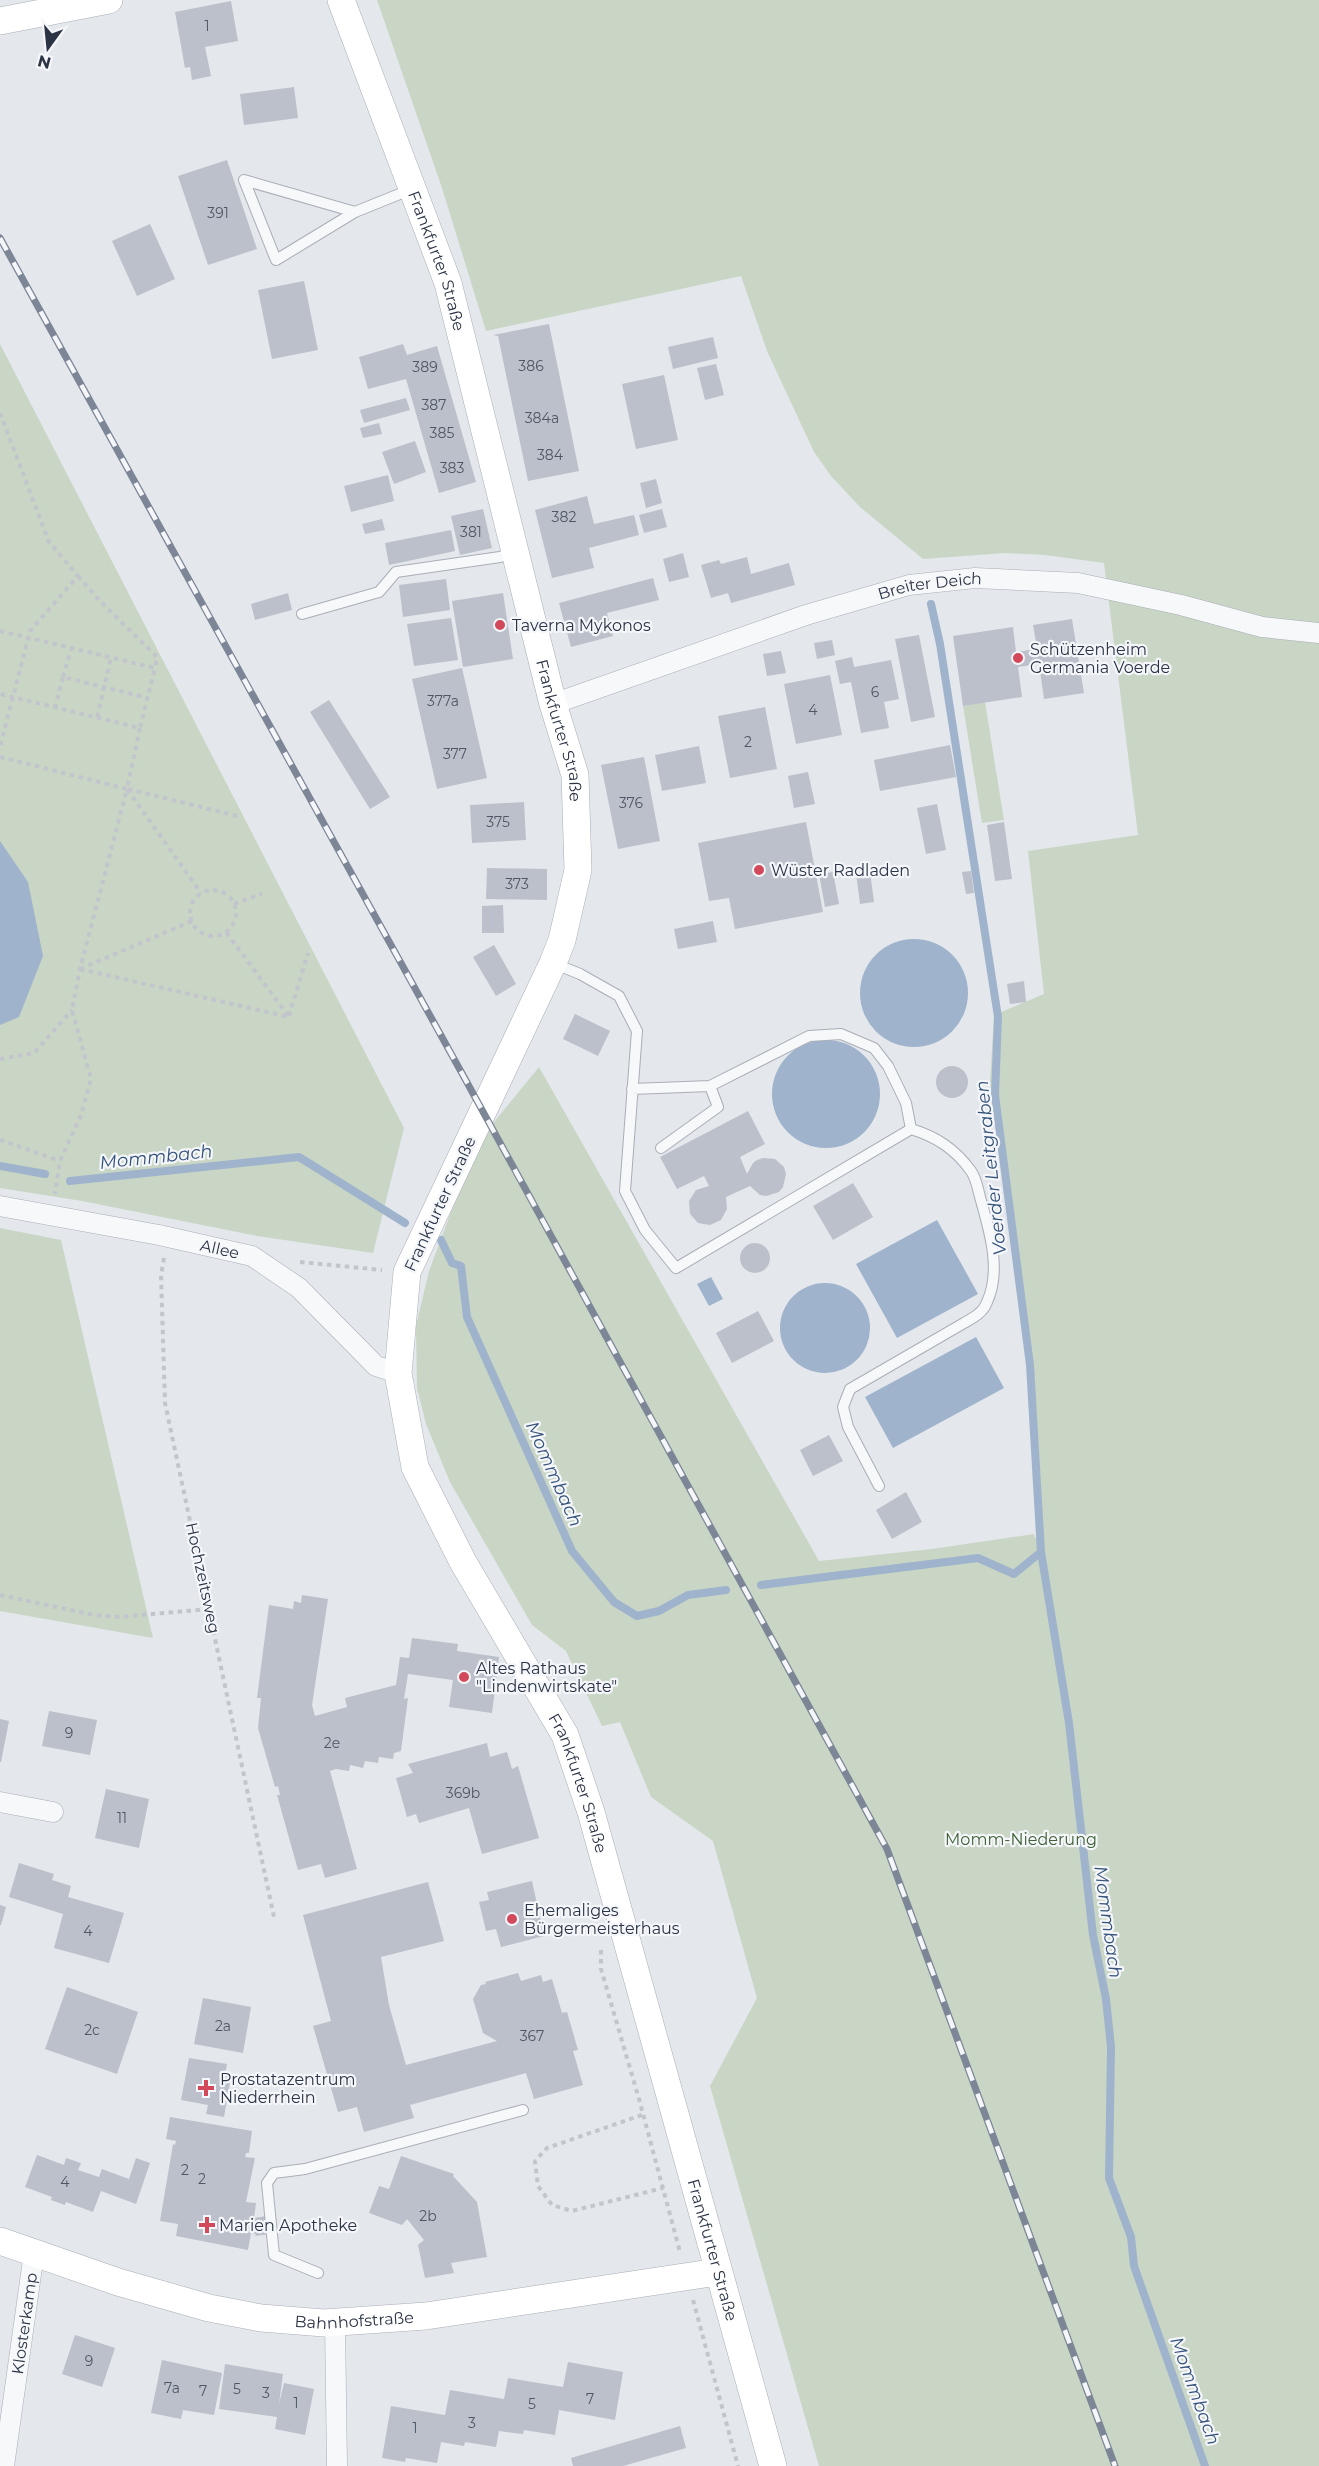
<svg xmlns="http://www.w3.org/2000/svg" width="1319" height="2466" font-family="Montserrat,sans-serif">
	<rect width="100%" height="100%" fill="#e4e7ec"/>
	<!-- green -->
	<path fill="#c9d6c5" d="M377,0h942v2466h-500l-109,-380 47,-88 -44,-157 -62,-44 -31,-75 -18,4 -36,-75 -34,-26 -82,-143 -24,-58 -9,-36 -1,-62 13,-55 31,-83 22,-51 57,-70 280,494 113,-12 102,-15 1,4h6l-12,-189 -39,-267 4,-67 50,-21 -16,-143 110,-16 -34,-272 -59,-8 -40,-2 -82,6 -63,-52 -29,-31 -17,-24 -47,-101 -26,-75 -255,55 -44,-143z
		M0,344l404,784 -31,125 -116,-17 -175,-35 -82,-13z
		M985,702l19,118 -22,3 -19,-117z
		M0,1228l61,12 92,398 -153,-27z"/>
	<!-- water -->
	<path fill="#9fb4cc" d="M0,841l28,41 15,74 -24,61 -19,8z
		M860 993a54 54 0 1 1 108 0a54 54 0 1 1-108 0Z
		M772 1094a54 54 0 1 1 108 0a54 54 0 1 1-108 0Z
		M937,1220l41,74 -81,44 -41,-74z
		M711,1277l12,22 -14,7 -12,-22z
		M780 1328a45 45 0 1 1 90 0a45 45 0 1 1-90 0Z
		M976,1337l28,51 -111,60 -28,-51z"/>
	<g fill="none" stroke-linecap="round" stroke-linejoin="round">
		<!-- stream -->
		<path stroke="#9fb4cc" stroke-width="8" d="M931,604l9,40 58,373 -3,78 35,270 11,187 28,171 24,212 13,64 5,48 -2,131 22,59 3,29 71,200
			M0,1166l45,8
			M70,1181l229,-24 106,66
			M441,1240l11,23 9,3 6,51 105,234 42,51 23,14 22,-5 29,-16 38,-5
			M761,1585l217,-27 36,16 27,-22"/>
	</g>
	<!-- building -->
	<path fill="#bbc0ca" d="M231,1l7,40 -33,6 6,29 -19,4 -2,-13 -5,1 -10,-56z
		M294,87l4,31 -54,7 -4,-31z
		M227,160l30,89 -49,16 -30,-89z
		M150,224l25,55 -38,17 -25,-55z
		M304,281l14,69 -46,9 -14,-69z
		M549,324l30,147 -51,10 -30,-145 -5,-1z
		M713,337l5,21 -45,11 -5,-22z
		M403,344l4,11 30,-9 39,136 -37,11 -33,-114 -38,10 -9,-32z
		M716,364l8,31 -19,5 -8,-32z
		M664,375l14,65 -42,9 -14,-65z
		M406,398l4,12 -46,13 -4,-13z
		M379,423l3,11 -19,4 -3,-10z
		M415,441l11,31 -32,12 -12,-32z
		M388,475l6,26 -43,11 -7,-26z
		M656,479l6,24 -16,5 -6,-25z
		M587,496l7,28 40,-9 5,20 -50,13 5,20 -42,10 -17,-68z
		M483,509l9,39 -32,7 -9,-39z
		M662,509l5,18 -23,6 -5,-18z
		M382,519l3,11 -20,4 -3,-10z
		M451,530l4,21 -66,14 -4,-22z
		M683,553l6,24 -20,5 -6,-23z
		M747,557l4,17 38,-11 6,22 -64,18 -3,-10 -17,5 -10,-33 18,-5 2,4z
		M653,578l6,22 -52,13 6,23 -42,11 -12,-44z
		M446,579l4,31 -47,7 -4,-32z
		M288,593l4,17 -37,10 -4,-16z
		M503,593l10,66 -50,8 -11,-66z
		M451,618l7,42 -44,6 -7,-42z
		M1072,619l12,74 -40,6 -5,-35 -21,3 4,30 -59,9 -10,-70 60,-9 3,25 21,-3 -4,-24z
		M919,635l16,82 -24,5 -16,-83z
		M832,640l3,15 -18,4 -3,-16z
		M781,651l5,22 -19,3 -4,-22z
		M852,657l2,10 37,-7 8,39 -15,3 5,26 -28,5 -10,-51 -11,2 -5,-23z
		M462,668l25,110 -50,11 -25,-110z
		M830,675l12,60 -46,9 -12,-60z
		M329,700l61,97 -20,12 -60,-97z
		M765,707l12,62 -47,9 -12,-62z
		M950,745l6,32 -76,14 -6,-31z
		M699,746l7,37 -44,8 -7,-36z
		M644,757l16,84 -42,8 -17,-84z
		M808,772l7,32 -21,4 -6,-32z
		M524,802l2,38 -54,3 -2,-38z
		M937,804l9,46 -20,4 -9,-46z
		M806,822l17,90 -88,17 -6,-31 -20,3 -11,-58z
		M1004,822l8,57 -17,2 -8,-56z
		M487,868l60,1v31l-61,-1z
		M971,871l3,22 -8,1 -4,-22z
		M833,872l6,32 -14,3 -6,-33z
		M870,872l4,30 -14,2 -4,-31z
		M503,905l1,28h-22v-27z
		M713,921l4,21 -39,7 -4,-20z
		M494,945l22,39 -20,12 -23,-39z
		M1024,981l2,21 -16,2 -3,-20z
		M575,1014l35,17 -12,25 -35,-17z
		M936 1082a16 16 0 1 1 32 0a16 16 0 1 1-32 0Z
		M748,1111l17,33 -25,13 7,17 6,-11 4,-3 6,-2 12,1 9,8 2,7 -3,13 -4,5 -13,4 -6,-1 -10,-9 -24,11 1,12 -6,11 -11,5 -12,-2 -8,-9 -1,-13 7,-11 13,-4 -5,-10 -27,13 -17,-32z
		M853,1183l20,34 -40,23 -20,-34z
		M740 1258a15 15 0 1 1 30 0a15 15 0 1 1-30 0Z
		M758,1311l16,30 -42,22 -16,-30z
		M829,1435l14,26 -30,15 -13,-26z
		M906,1492l16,30 -30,17 -16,-29z
		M302,1595l26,4 -16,106 3,11 32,-9 -2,-9 51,-13 4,-28 9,1 3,-20 46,6 -1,7 42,6 -7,56 -43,-6 4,-27 -45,-6 -4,25 4,-1 -7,53 -7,2 -1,6 -14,-2 -1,6 -13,-2 -2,7 -13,-3 -1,6 -13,-2 -6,2 27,98 -32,9 -4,-14 -23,6 -21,-75h3l-2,-9 -3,1 -17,-59 3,-30h-4l12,-93 24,4 1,-8 7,2z
		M49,1711l48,9 -7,35 -48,-9z
		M0,1719l9,2 -8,41h-1z
		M487,1743l3,14 17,-5 5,17 6,-3 21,72 -57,16 -13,-46 -50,15 -3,-9 -9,3 -11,-39 17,-5 -5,-9z
		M106,1789l43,10 -10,49 -44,-10z
		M19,1863l35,11 -2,6 19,6 -3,11 56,16 -15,50 -55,-15 9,-34 -54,-17z
		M532,1881l12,55 -43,11 -5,-18 -10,2 -7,-29 10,-2 -2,-8z
		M428,1882l16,59 -63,16 8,48 17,60 91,-24 -14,-8 -10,-34 8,-14 5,-1 -1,-2 33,-9 3,8 20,-6 2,7 9,-3 10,34 5,-1 11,38 -5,1 10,34 -49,14 -8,-26 -116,32 4,13 -50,14 -7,-25 -19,5 -25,-86 18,-5 -28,-106z
		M0,1905l6,2 -5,18h-1z
		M67,1987l71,25 -21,62 -72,-25z
		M203,1998l48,9 -8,46 -49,-9z
		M189,2058l38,6 -2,11 6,1 -7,41 -18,-3 2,-9 -27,-5z
		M170,2117l82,14 -3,22h-3l-1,4 10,1 -9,44 10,1 -2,15 19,-3 4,18 -22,3 1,-2 -5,-1 -3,17 -72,-14 2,-12 -18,-3 13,-77 2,1 1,-4 -10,-2z
		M37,2155l27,10 2,-7 15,5 -3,7 21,7 3,-8 27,10 7,-21 14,5 -14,41 -35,-13 -8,21 -27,-10 -1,3 -14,-5 1,-3 -27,-10z
		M401,2156l53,18 -1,2 24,26 10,55 -36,6 3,10 -29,5 -7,-33 6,-5 -17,-21 -5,6 -33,-12 10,-27 10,3z
		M75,2335l40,13 -13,39 -40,-13z
		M162,2360l60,13 -8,42 -31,-5 -2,9 -30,-6z
		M568,2362l55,10 -8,48 -56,-10 -4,25 -31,-5 -1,4 -24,-3 -3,16 -31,-5 -1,4 -23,-4 -4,21 -31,-5 -1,4 -23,-4 9,-52 54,9 5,-25 54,9 4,-21 55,9z
		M225,2364l58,10 -4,30 5,-21 30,6 -9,46 -30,-6 2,-12 -58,-8z
		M680,2426l6,22 -63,18h-50l-2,-8z"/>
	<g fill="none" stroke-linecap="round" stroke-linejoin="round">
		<defs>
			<path id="lane" d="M355,212l-111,-32 32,80 79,-48 57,-23
				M302,614l77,-22 17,-20 104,-15 14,-5
				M553,963l27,11 39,22 18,35 -12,160 20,39 31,38 235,-139c26,8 44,20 60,42 5,7 7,18 9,26 9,32 22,73 7,105 -4,11 -14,16 -23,21l-114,66 -7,18 5,20 31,59
				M710,1086l99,-50 32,-2 33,14 14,18 18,37 5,26
				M632,1089l78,-3 8,21 -57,41
				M318,2273l-44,-18 -7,-72 7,-10 31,-4 218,-59"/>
			<g id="street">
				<path id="s1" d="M553,704l253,-89 103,-30 66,-7 103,5 103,22 81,22 57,6"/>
				<path id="s2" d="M0,1206l159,29 93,21 47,32 77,78 22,7"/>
				<path d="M0,1802l53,10"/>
				<path d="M335,2322l2,144"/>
				<path id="s3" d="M4,2466l30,-213"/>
			</g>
			<g id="secondary">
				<path id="s4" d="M341,0l107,283 105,421 22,71 3,95 -16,70 -9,23 -146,309 -9,101 17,94 48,95 102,173 26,77 182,654"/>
				<path d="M0,21l109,-21"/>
				<path id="s5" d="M0,2241l118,41 91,26 52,10 63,5 102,-7 291,-44"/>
			</g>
		</defs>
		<!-- lane casing -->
		<use href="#lane" stroke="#a9aeb7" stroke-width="12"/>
		<!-- street casing -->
		<use href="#street" stroke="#a9aeb7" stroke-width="21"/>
		<!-- secondary casing -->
		<use href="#secondary" stroke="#a9aeb7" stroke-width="28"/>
		<!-- path -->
		<path stroke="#c2c5cb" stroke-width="4" stroke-dasharray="4.5 4.5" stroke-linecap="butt" d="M0,413l49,129 29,34 -48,55 -30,116
			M78,576l21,24 58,57 -2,11
			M0,631l155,37 -15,60 -140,-34
			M63,677l8,-28
			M55,708l8,-31 85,21
			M97,717l14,-59
			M140,728l-13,61 74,104
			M0,757l127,32 -47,180 -8,41 19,69 -10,36 -21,46 -5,33
			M128,789l109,27
			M190 913a23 23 0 1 1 46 0a23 23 0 1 1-46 0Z
			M234,904l28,-10
			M80,969l209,48 -63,-85
			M80,969l112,-48
			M289,1016l19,-63
			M0,1059l34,-6 38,-43
			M0,1140l60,21
			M164,1258l-3,17 4,128 109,514
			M300,1262l82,8
			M0,1595l94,20 24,2 92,-8
			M601,1950v19l38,130 41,153
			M642,2115l-95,33 -12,13 3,25 14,19 20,6 91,-23
			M693,2300l45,166"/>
		<!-- lane -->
		<use href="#lane" stroke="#f7f8fa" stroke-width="10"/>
		<!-- street -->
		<use href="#street" stroke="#f7f8fa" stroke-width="20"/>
		<!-- secondary -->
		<use href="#secondary" stroke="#fff" stroke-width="27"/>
		<defs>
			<path id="rail" d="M0,238l464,839 423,772 228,617"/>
		</defs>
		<!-- rail casing -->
		<use href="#rail" stroke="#7d8696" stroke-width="7"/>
		<!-- rail -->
		<use href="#rail" stroke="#f4f6f9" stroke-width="4.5" stroke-dasharray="14" stroke-linecap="butt"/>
	</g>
	<!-- markers -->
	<g fill="#d1495b" stroke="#f4f6f9" stroke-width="2">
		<circle cx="500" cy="625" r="6"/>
		<circle cx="1018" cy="658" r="6"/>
		<circle cx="759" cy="870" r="6"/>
		<circle cx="464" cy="1677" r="6"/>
		<circle cx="512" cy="1919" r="6"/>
		<path d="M203 2079h6v6h6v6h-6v6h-6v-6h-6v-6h6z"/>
		<path d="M204 2216h6v6h6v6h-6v6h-6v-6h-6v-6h6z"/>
	</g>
	<g text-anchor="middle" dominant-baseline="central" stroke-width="4.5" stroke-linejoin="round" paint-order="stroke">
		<!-- number labels -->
		<g font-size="14" fill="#4f5766">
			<text x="207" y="26">1</text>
			<text x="218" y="213">391</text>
			<text x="531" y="366">386</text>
			<text x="425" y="367">389</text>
			<text x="434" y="405">387</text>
			<text x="542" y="418">384a</text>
			<text x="442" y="433">385</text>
			<text x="550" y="455">384</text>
			<text x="452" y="468">383</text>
			<text x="564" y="517">382</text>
			<text x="471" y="532">381</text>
			<text x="875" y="692">6</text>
			<text x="443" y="701">377a</text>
			<text x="813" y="710">4</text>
			<text x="748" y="742">2</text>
			<text x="455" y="754">377</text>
			<text x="631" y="803">376</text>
			<text x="498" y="822">375</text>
			<text x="517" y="884">373</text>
			<text x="69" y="1733">9</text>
			<text x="332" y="1743">2e</text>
			<text x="463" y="1793">369b</text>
			<text x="122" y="1818">11</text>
			<text x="88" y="1931">4</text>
			<text x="223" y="2026">2a</text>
			<text x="92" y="2030">2c</text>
			<text x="532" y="2036">367</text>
			<text x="185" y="2170">2</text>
			<text x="202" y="2179">2</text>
			<text x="65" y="2182">4</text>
			<text x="428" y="2216">2b</text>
			<text x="89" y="2361">9</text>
			<text x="172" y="2388">7a</text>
			<text x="237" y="2389">5</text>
			<text x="203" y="2391">7</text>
			<text x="266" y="2393">3</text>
			<text x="590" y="2399">7</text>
			<text x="296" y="2403">1</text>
			<text x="532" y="2404">5</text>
			<text x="472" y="2423">3</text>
			<text x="415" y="2428">1</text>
		</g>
		<!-- street labels -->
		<g font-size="16" fill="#2b3445" stroke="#f4f6f9">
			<text stroke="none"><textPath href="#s4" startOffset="278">Frankfurter Straße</textPath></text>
			<text stroke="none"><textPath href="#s1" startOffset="396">Breiter Deich</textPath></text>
			<text stroke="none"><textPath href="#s4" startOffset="764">Frankfurter Straße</textPath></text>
			<text transform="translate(440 1204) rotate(-65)">Frankfurter Straße</text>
			<text stroke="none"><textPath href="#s2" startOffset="224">Allee</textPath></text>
			<text transform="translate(203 1578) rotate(78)">Hochzeitsweg</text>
			<text stroke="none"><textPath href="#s4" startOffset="1898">Frankfurter Straße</textPath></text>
			<text stroke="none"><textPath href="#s4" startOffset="2384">Frankfurter Straße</textPath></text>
			<text stroke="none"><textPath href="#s5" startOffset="366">Bahnhofstraße</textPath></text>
			<text stroke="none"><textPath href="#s3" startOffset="144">Klosterkamp</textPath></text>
		</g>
		<!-- poi labels -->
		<g font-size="16" fill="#2b3445" stroke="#f4f6f9" text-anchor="start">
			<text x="512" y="625">Taverna Mykonos</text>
			<text x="1030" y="649">Schützenheim<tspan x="1030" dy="18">Germania Voerde</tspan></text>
			<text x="771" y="870">Wüster Radladen</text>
			<text x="476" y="1668">Altes Rathaus<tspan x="476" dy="18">"Lindenwirtskate"</tspan></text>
			<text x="524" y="1910">Ehemaliges<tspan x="524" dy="18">Bürgermeisterhaus</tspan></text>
			<text x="220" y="2079">Prostatazentrum<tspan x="220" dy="18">Niederrhein</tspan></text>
			<text x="219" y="2225">Marien Apotheke</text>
		</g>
		<!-- park labels -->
		<g font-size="16" fill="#3f6138" stroke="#f4f6f9">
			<text x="1021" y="1839">Momm-Niederung</text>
		</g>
		<!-- water labels -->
		<g font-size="18" font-style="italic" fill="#34527a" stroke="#f4f6f9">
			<text transform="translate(156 1157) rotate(-6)">Mommbach</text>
			<text transform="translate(991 1168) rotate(-96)">Voerder Leitgraben</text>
			<text transform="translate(554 1474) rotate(66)">Mommbach</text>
			<text transform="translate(1108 1922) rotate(82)">Mommbach</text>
			<text transform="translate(1195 2391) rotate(70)">Mommbach</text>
		</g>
	</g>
	<!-- north arrow -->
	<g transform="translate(48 48) rotate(195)" stroke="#f4f6f9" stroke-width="4.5" paint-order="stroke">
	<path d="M0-4.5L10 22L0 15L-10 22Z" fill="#2b3445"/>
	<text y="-9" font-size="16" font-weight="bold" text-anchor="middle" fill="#2b3445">N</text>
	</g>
</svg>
